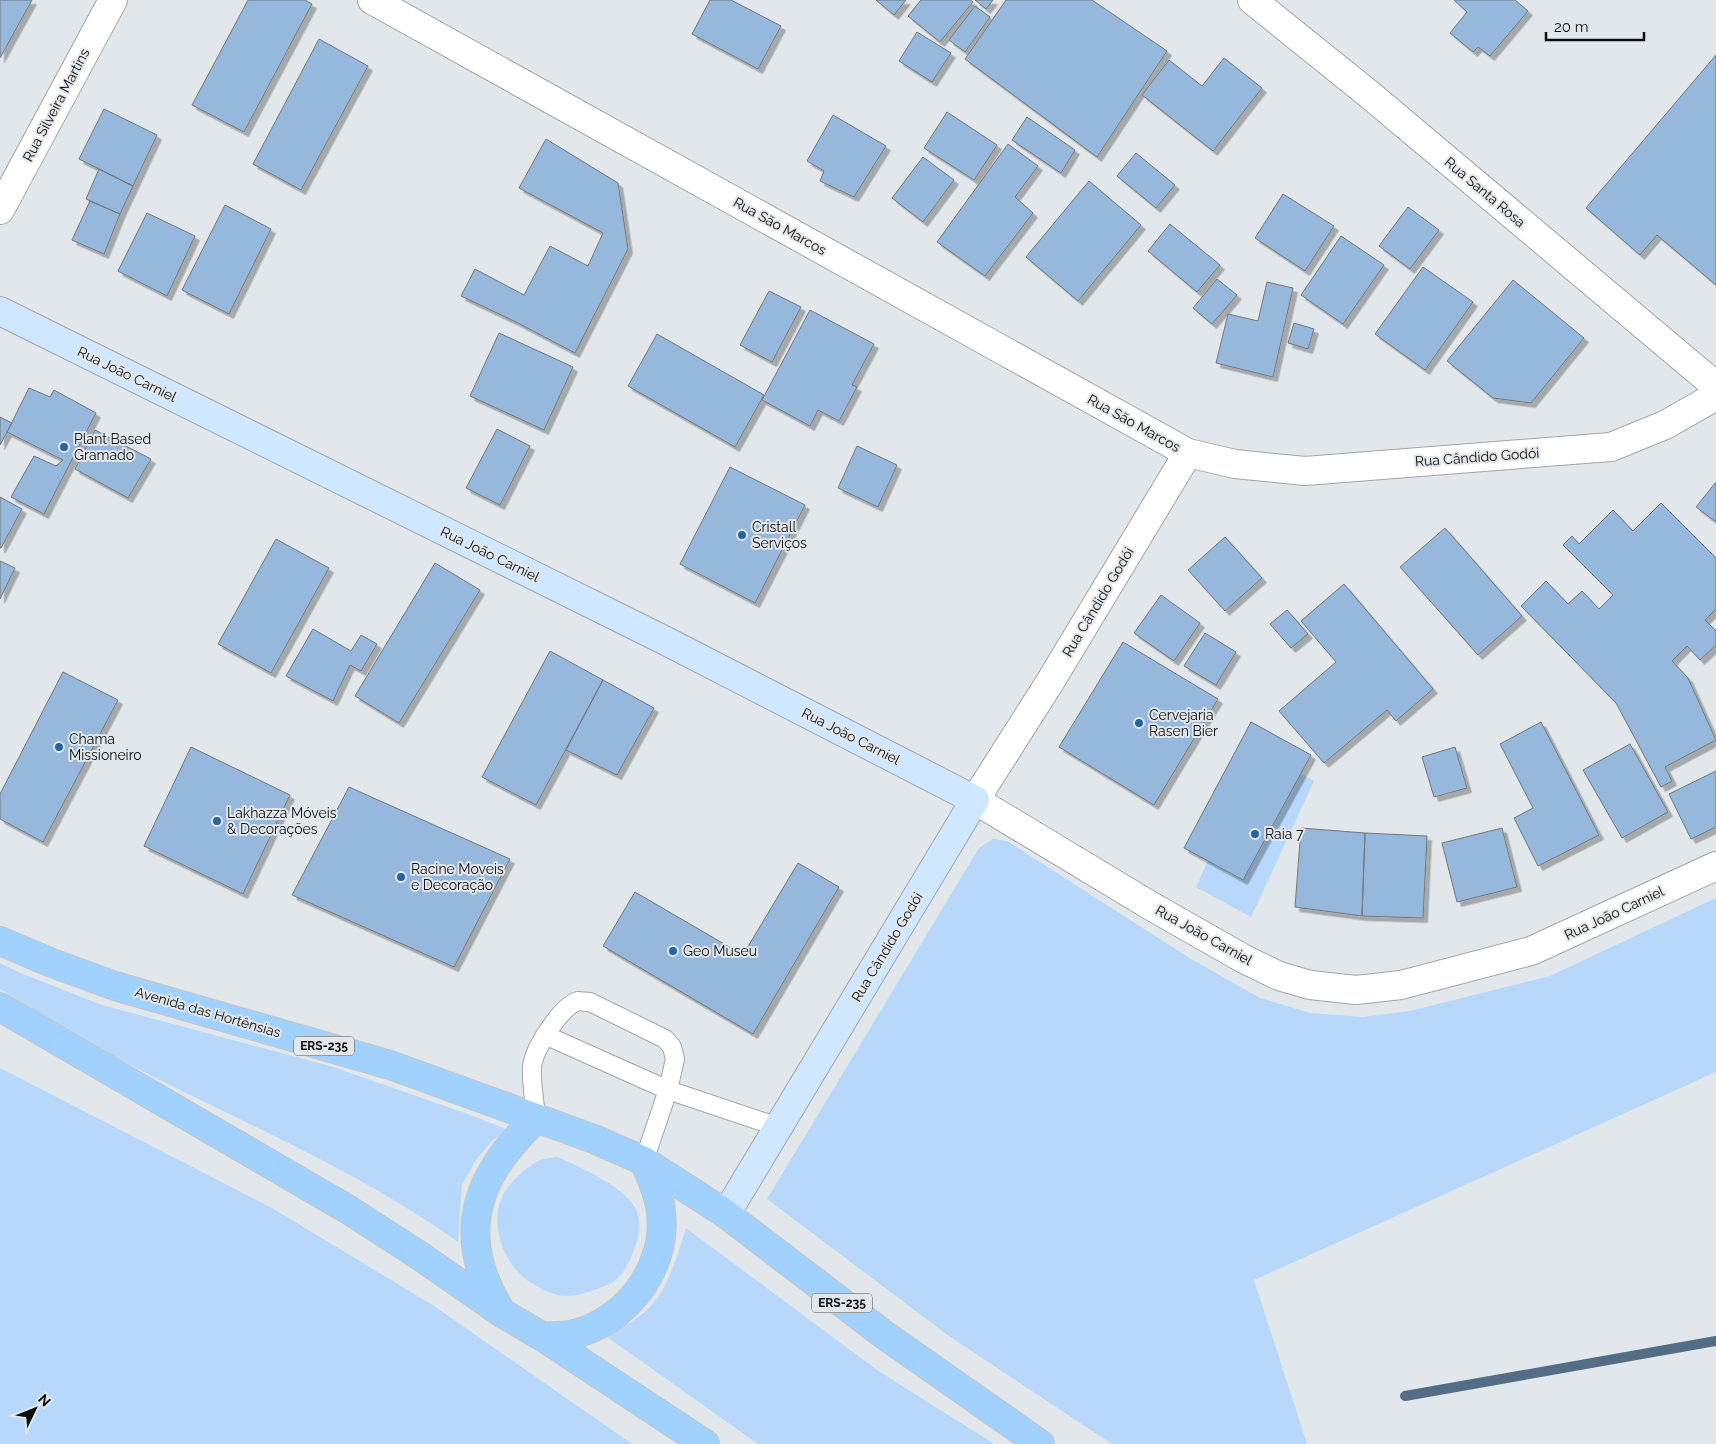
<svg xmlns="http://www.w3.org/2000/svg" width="1716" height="1444" font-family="Raleway,sans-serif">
	<defs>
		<filter id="shadow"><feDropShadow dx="4.5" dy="4.5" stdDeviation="0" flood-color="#0004"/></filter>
	</defs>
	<rect width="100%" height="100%" fill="#e2e7eb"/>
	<!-- green -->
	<path fill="#b7d8fa" d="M1258,750l56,31 -63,136 -55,-30z
		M993,839l14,2 184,118 69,39 50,15 53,4 47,-6 140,-35 166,-78v174l-462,208 53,164h-195l-163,-108 -182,-137 212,-351z
		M0,963l23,11 79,31 228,61 135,47 46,18 -17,8 -16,18 -16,27 -4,58c-113,-81 -245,-131 -367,-198 -31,-17 -61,-37 -91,-55z
		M0,1068l272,140 162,98 198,138h-632z
		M557,1157c21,9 72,31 80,55 4,13 2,27 -4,40 -5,14 -13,29 -28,34 -13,5 -26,10 -40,10 -10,0 -21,-6 -29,-10 -27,-14 -44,-50 -37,-81 4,-17 24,-36 39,-44 6,-3 13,-3 19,-4z
		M686,1228l191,142 117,74h-236l-155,-110c9,-4 19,-7 28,-12 34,-19 44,-59 55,-94z"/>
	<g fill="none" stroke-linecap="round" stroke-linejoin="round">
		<!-- stream -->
		<path stroke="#546d86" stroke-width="10" d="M1405,1396l311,-55"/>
	</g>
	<!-- building -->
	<path fill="#95b8dc" stroke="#73777b" filter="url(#shadow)" d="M0,0h32l-32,58z
		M248,0h57l7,4 -68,128 -52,-27z
		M710,0h21l50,26 -23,43 -66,-35z
		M876,0h30l-12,15z
		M921,0h49l3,2 -33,40 -32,-26z
		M975,0h18l-7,9z
		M1006,0h86l75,51 -70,106 -132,-98z
		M1515,0l13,11 -38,45 -12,-9 -5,5 -23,-19 17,-21 -13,-12z
		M975,6l15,11 -25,35 -16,-12z
		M917,32l34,21 -19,29 -33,-21z
		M319,39l49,27 -67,124 -48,-26z
		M1716,55v230l-59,-50 -17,20 -54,-47z
		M1224,58l38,30 -49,63 -71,-56 27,-35 33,26z
		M104,109l53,26 -24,51 -54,-27z
		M947,112l50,33 -23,35 -50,-32z
		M833,115l53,31 -32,51 -34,-16 4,-10 -17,-10z
		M1027,117l48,33 -14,23 -49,-33z
		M546,139l72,44 10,66 -53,104 -59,-31 -55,-26 14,-27 49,26 26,-49 38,20 15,-33 -84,-45z
		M1008,144l30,22 -23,31 18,16 -48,63 -48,-34z
		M1136,153l39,32 -19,23 -39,-32z
		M923,157l31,23 -31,42 -31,-24z
		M99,169l34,17 -13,28 -34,-15z
		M1089,181l52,44 -63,76 -52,-44z
		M1283,194l51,32 -29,45 -50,-33z
		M90,201l30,13 -16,40 -32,-14z
		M225,205l46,24 -42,85 -47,-24z
		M1408,207l31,23 -29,39 -31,-23z
		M147,213l48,23 -28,60 -49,-25z
		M1170,224l50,41 -23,27 -49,-41z
		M1341,236l43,29 -41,59 -42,-29z
		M1423,267l50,35 -48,68 -50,-36z
		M1217,279l20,16 -25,29 -19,-16z
		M1513,280l71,58 -53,65 -38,-5 -46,-37z
		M1267,282l26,6 -20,89 -57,-14 12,-49 30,7z
		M769,291l32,16 -29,55 -32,-17z
		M810,310l64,34 -22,41 5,2 -18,34 -21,-11 -8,16 -48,-26z
		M1294,323l20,6 -6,20 -20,-6z
		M499,333l74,34 -29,63 -74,-34z
		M657,334l107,61 -29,52 -107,-61z
		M29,388l21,9 4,-7 42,23 -52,101 -33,-17 23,-41 22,10 7,-6 -56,-28z
		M0,417l12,6 -12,22z
		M497,429l33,17 -30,59 -34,-17z
		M95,430l56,29 -23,39 -53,-29z
		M857,446l40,19 -19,42 -40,-19z
		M730,467l75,38 -50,98 -75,-39z
		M1716,482v40l-20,-15z
		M0,497l22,12 -21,39h-1z
		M1661,503l55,55v51l-11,11 11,11v14l-16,15 -13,-14 -15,15 16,17 28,62 -51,27 7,14 -11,6 -45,-84 -95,-97 25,-25 22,23 14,-13 17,18 14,-14 -50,-50 9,-9 7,8 34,-34 20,21z
		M1445,528l77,88 -44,39 -78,-88z
		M1225,537l37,41 -37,33 -37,-41z
		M276,539l53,29 -58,105 -53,-29z
		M0,561l15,7 -15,31z
		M435,563l45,27 -81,133 -44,-27z
		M1344,584l89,105 -37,32 -9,-11 -63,53 -45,-52 57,-49 -35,-41z
		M1161,595l39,28 -26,38 -40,-28z
		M1287,610l21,24 -17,14 -21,-24z
		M313,629l38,22 10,-16 16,9 -16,27 -11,-6 -17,36 -47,-25z
		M1205,633l31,19 -20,33 -32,-19z
		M1123,642l95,57 -64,106 -95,-58z
		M550,651l53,29 -67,125 -54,-28z
		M63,672l55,28 -75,142 -43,-23v-25z
		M603,680l51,28 -37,67 -51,-25z
		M1251,722l60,33 -68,125 -59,-32z
		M1541,722l58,113 -61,31 -24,-48 19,-10 -33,-64z
		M1630,744l38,68 -46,26 -39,-68z
		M191,747l99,48 -47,99 -99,-48z
		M1455,747l12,41 -33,9 -12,-40z
		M1716,771v56l-25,12 -22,-45z
		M349,787l161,72 -56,108 -162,-72z
		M1301,828l64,5 -3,83 -67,-9z
		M1502,828l15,59 -60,15 -15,-59z
		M1365,833l62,3 -4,82 -61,-2z
		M798,863l41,24 -86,147 -150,-88 32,-54 108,63z"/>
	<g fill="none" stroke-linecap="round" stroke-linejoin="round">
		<defs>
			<path id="lane" d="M545,1035l123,55 110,37
				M536,1118c-1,-16 -5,-34 -4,-51 1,-17 29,-61 46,-66 3,0 8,1 12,1l75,37 7,8 3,12 -7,31 -24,71"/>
			<path id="street" d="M372,0l816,453
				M1252,0l118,95 346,291
				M0,210l113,-210
				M1716,396l-51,29 -54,22 -306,24 -70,-7 -47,-11 -138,229 -75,118 176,106 93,53 35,17 31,9 46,5 45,-5 130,-34 185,-85"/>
			<path id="secondary" d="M0,311l664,329 311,160 -249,414"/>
			<path id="primary" d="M0,941l52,22 63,23 275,79 204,74 50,22 82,53 157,120 157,110
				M0,1007l349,203 71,46 82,57 41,24 162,107
				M500,1310c-28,-46 -35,-93 -6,-141 11,-19 27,-35 42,-51
				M543,1337c9,-1 19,-1 27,-2 55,-11 98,-67 91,-123 -2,-18 -9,-34 -17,-51"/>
		</defs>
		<!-- lane casing -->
		<use href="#lane" stroke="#a1a5a9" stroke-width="20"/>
		<!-- street casing -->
		<use href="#street" stroke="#a1a5a9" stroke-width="30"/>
		<!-- secondary casing -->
		<use href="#secondary" stroke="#a1a5a9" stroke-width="30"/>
		<!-- primary casing -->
		<use href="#primary" stroke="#c4c5c5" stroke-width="30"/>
		<!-- lane -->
		<use href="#lane" stroke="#fff" stroke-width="18"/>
		<!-- street -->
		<use href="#street" stroke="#fff" stroke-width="28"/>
		<!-- secondary -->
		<use href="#secondary" stroke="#d0e8ff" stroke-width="28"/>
		<!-- primary -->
		<use href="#primary" stroke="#a1d1fe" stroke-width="28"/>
	</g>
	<!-- markers -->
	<g fill="#27649b" stroke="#e2e7eb" stroke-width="2">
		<circle cx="64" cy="447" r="5"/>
		<circle cx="742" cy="535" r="5"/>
		<circle cx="1139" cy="723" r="5"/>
		<circle cx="59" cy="747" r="5"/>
		<circle cx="217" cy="821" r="5"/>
		<circle cx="1255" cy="834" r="5"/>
		<circle cx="401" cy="877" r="5"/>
		<circle cx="673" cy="951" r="5"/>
	</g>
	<g text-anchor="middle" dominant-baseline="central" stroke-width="4" stroke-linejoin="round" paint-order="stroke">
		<!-- shield labels -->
		<g fill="#e2e7eb" stroke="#4c4e50" stroke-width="1">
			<rect x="294" y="1036.5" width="60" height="19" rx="4"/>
			<rect x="812" y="1293.5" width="60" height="19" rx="4"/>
		</g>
		<g font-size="12" font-weight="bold" fill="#0b0d0e">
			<text x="324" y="1046">ERS-235</text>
			<text x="842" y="1303">ERS-235</text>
		</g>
		<!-- street labels -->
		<g font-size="14" fill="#0b0d0e" stroke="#e2e7eb">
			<text transform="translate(56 105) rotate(-62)">Rua Silveira Martins</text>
			<text transform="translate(1485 192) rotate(40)">Rua Santa Rosa</text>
			<text transform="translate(780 226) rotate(29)">Rua São Marcos</text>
			<text transform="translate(127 374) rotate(26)">Rua João Carniel</text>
			<text transform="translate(1134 423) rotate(29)">Rua São Marcos</text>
			<text transform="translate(1477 457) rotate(-4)">Rua Cândido Godói</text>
			<text transform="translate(490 554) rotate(26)">Rua João Carniel</text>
			<text transform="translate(1098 602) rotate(-59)">Rua Cândido Godói</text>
			<text transform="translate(851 736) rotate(27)">Rua João Carniel</text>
			<text transform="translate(1614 913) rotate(-25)">Rua João Carniel</text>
			<text transform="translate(1204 935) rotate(29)">Rua João Carniel</text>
			<text transform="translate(887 947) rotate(-59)">Rua Cândido Godói</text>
			<text transform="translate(208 1012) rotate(16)">Avenida das Hortênsias</text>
		</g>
		<!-- poi labels -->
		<g font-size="14" fill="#0b0d0e" stroke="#e2e7eb" text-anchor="start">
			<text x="74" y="439">Plant Based<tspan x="74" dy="16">Gramado</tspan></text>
			<text x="752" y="527">Cristall<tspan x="752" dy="16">Serviços</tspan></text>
			<text x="1149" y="715">Cervejaria<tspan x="1149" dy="16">Rasen Bier</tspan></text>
			<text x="69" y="739">Chama<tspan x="69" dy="16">Missioneiro</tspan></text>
			<text x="227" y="813">Lakhazza Móveis<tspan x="227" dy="16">&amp; Decorações</tspan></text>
			<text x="1265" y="834">Raia 7</text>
			<text x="411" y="869">Racine Moveis<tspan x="411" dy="16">e Decoração</tspan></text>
			<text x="683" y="951">Geo Museu</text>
		</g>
	</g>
	<!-- north arrow -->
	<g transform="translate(35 1409) rotate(47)" stroke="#e2e7eb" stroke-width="4" paint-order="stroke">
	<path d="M0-4L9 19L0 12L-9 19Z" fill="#0b0d0e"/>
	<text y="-8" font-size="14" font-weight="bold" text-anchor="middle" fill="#0b0d0e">N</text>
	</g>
	<!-- scale -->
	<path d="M1546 32v8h98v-8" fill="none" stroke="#0b0d0e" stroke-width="2.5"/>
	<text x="1554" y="32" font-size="15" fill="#0b0d0e" stroke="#e2e7eb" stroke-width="4" paint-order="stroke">20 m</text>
</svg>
